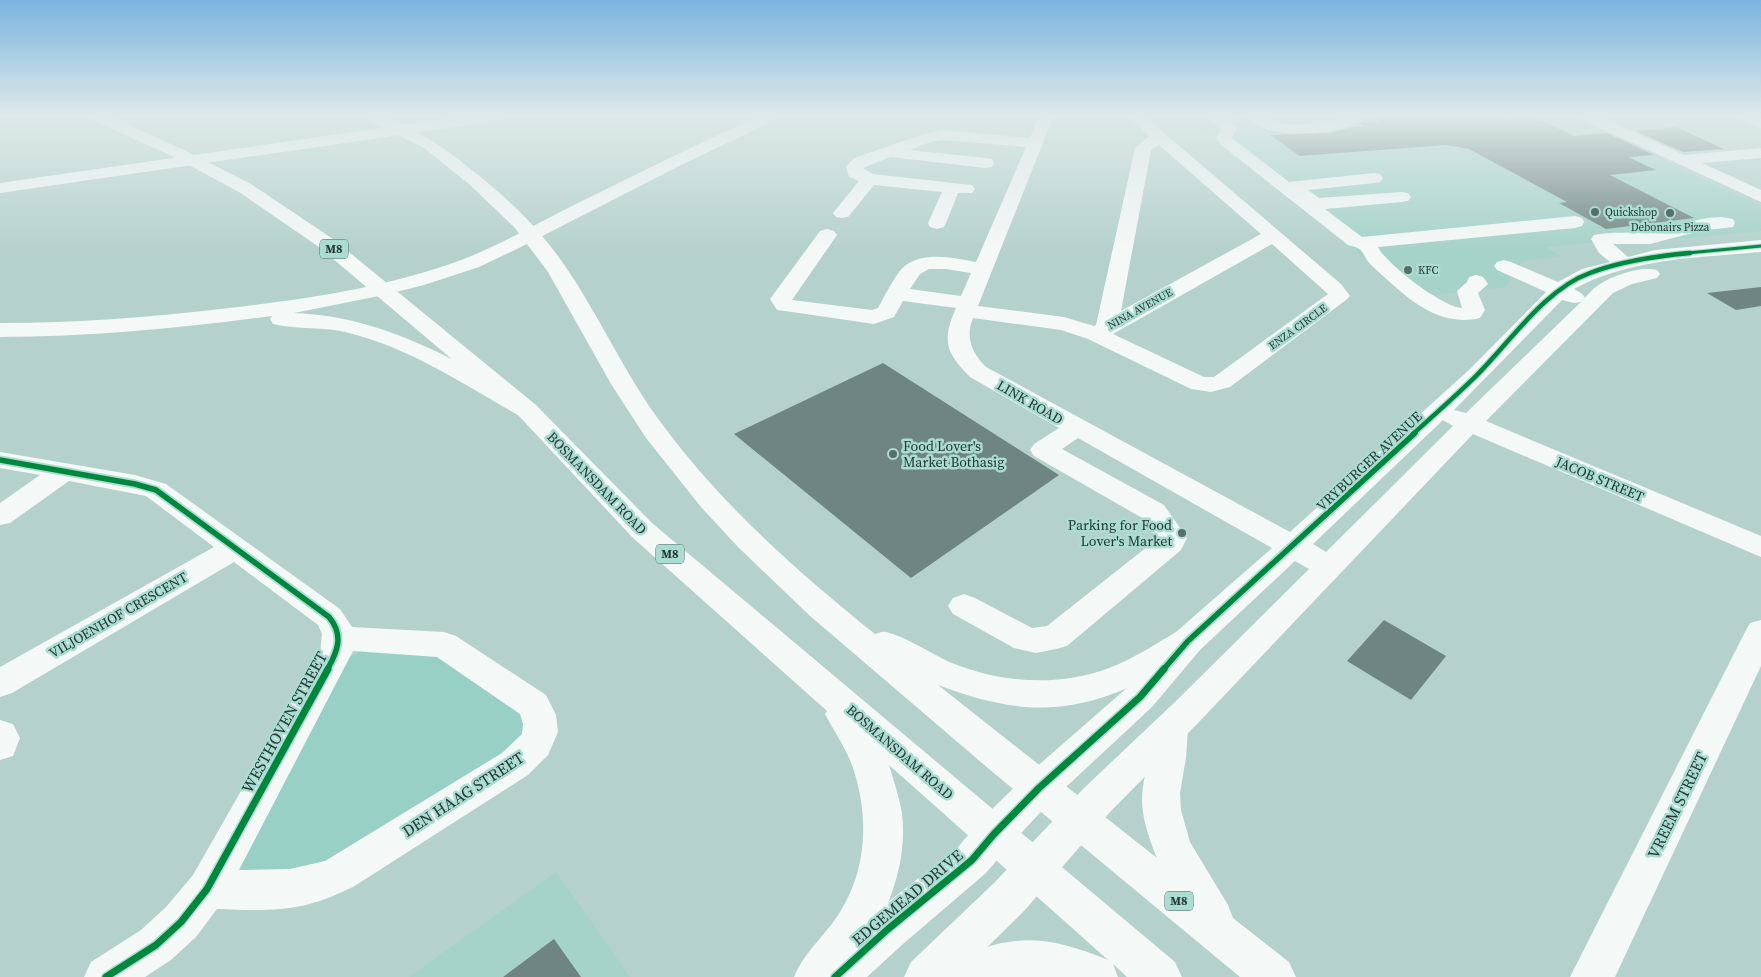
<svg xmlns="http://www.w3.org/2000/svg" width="1761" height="977" font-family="'Source Serif 4',serif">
	<rect width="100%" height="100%" fill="#b5d1cb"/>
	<!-- built -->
	<path fill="#a5d2c9" d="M1182,115h387l192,91v25l-136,13 -40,-1 -39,4 14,9 -38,5 -17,26 -91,10z
		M556,872l74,105h-221z"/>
	<!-- green -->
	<path fill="#98d0c5" d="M362,650l76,4 85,60 3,24 -196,129 -86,6 -4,-6v-6l109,-203z"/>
	<!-- building -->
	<path fill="#6f8583" d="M1369,115h126l8,4 31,-2 40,19 33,-3 47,22 -26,2 28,13 -46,5 84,43 -88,11 -47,-26 8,-1 -98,-53 -23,-4 -146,11 -30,-21 60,-2 18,-5 16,-2 -6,-3 22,-1z
		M1676,127l48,22 -41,3 -47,-21z
		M1761,287v19l-25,4 -29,-17z
		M883,363l176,112 -148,103 -177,-144z
		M1384,620l62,36 -35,44 -64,-39z
		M554,939l27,38h-78z"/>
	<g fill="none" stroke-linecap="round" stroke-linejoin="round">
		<!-- minor -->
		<path fill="#f4f8f7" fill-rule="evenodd" d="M1039,115h15l-76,191 86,11 30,9 2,-1 39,-177 14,-12 -22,-21h16l198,169 9,12 -4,4 -116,87 -19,5 -20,-3 -103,-50 -27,-9 -88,-12c-8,20 -1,35 13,49l304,165 180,-163 76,-77 -49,-22 -3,-4 3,-4 7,-2 7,2 47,20 24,-13 28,-7 -11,-9 -8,-14 3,-4c18,-4 37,-1 55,-3 28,-3 55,-20 84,-13l2,4 -2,4 -33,4 -50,13h-37l15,13 27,-7 106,-10v12c-63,6 -130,6 -187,37l7,4 4,4 -3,4c6,-6 11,-13 18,-17 14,-9 41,-18 57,-14l3,4 -3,4 -25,6 -19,9 -127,128 275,115v21l-288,-123 -274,288 -88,89 -87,100 -67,66h-53l7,-15 83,-79 91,-96 90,-85 134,-133 -14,-8 -95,89 -48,57 -100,93 -44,47 -22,26 -83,71 -36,33h-54l7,-15 53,-48 85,-67 22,-26 46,-45 102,-89 48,-55 96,-84 -194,-110 -16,11 102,56 23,33 -6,12 -114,96 -11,3 -20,4 -22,-5 -61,-34 -5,-8 5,-8 11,-4 11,4 57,30 15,-2 110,-87 -13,-20 -110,-63 -4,-6 4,-6 25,-16 -89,-51c-25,-25 -28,-37 -14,-69l-53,-7 -9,16 -20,7 -89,-13 -8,-1 -7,-11 50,-68 7,-2 7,2 3,4 -45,65 80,10 6,-2c7,-12 18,-36 28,-43 19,-14 49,-7 70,-3l50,-115 -82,-7 -11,1 -23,9 76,8 6,1 2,4 -2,4 -6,1 -96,-11 -27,11 10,6 99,11 3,4 -3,4h-14l-12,30 -2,4 -7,2 -7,-2 -2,-4 14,-31 -68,-7 -26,32 -6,1 -6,-1 -3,-4 26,-32 -10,-4 -3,-10 8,-9 70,-24 20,-4 86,8zM1159,145l102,89 -140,77 30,-161zM1272,244l56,50 -114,83h-10l-91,-43zM929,269h17l25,4 -10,23 -51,-7 10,-15zM1562,300l12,3 7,-1 -115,111 -12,-3zM1443,420l10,6 -127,126 -13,-8z
			M1211,115h28l-2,3 -9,2 9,9 -5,9 57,44 85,-9 6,1 3,4 -3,4 -6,1 -66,7 11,8 83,-6 6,1 3,4 -3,4 -6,1 -77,7 37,28 213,-21 7,2 2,4 -2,4 -7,2 -197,19c8,17 66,61 84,61l-5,-17 10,-9 2,-5 7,-2 7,2 5,7 -10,9 7,17 -5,8c-45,11 -79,-26 -110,-54 -4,-4 -7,-13 -11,-15 -2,-2 -8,-3 -11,-4l-128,-101 -4,-6 5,-8 -12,-12z
			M1248,115c4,0 12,-1 16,0 5,2 8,7 14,8 13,3 58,1 66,-8h15l1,3c-13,18 -75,18 -94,11 -8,-3 -14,-7 -18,-14z
			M1577,115h20l87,40 77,-7v10l-59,5 59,27v12l-182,-84z
			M1735,115h21l5,3v10l-24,-10z
			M0,452l135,23 31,9 174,125 12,18 92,5 12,4 90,59 10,20 2,17 -10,23 -20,20 -175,112c-15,7 -31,14 -47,18 -29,7 -59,5 -89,4l-21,28 -25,23 -26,17h-61l7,-15 50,-32 25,-23 27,-32 127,-222 2,-19 -4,-9 -84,-63 -222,131 -12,4v-30l214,-120 -68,-51 -77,-15 -59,42 -10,2v-22l40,-28 -40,-7zM353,651l84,6 83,57 3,10 -1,10 -20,19 -177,108 -35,8 -51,1z
			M1761,620v46l-146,311h-45l175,-345 5,-9z
			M0,720l13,4 7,14 -7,18 -13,4z"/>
		<!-- major -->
		<path fill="#f4f8f7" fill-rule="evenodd" d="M86,115h20l78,35 67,34 82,55 203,166 116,118 523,439 7,15h-55l-14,-13 5,13h-179l7,-15c65,-28 96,-29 162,-2l-219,-195c5,16 10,32 13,48 7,59 -22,119 -58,164h-50c10,-25 32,-42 46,-65 28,-45 29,-98 12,-147 -7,-18 -18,-34 -27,-51l2,-3 -195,-174 -114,-122 -199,-168 -80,-55 -67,-36 -84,-38z
			M363,115c6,0 13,-1 19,0 5,1 11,6 17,8 19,10 37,19 55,33 34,26 67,53 94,87 45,56 73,128 117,185 59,79 134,145 210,206 4,-1 7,-3 11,-2 19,4 47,23 66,31 49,20 107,24 157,5 24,-9 45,-23 67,-36l12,-3 12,3 4,9 -4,9c-97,57 -153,77 -262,35l219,173c-9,-22 -18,-47 -14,-71 1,-11 5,-21 7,-31 2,-13 1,-25 7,-37l13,-5 13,5 5,10 -2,29 -6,35 1,17 9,32 38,63 5,13 56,44 7,15h-56l-251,-208 -180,-154 -71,-68 -37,-40 -55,-69 -35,-54 -63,-112 -33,-44 -45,-43 -46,-37 -59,-30z"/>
		<!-- highway -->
		<path fill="#f4f8f7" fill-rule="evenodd" d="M470,115h40l-2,3 -5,2 -503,73v-10z
			M761,115h20l-2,3 -102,49 -156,80 -42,20 -55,18 -40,10 -90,18c90,3 165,49 242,92l3,5 -3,5 -9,2 -9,-2c-53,-30 -108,-67 -169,-82 -25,-7 -51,-3 -76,-9l-3,-5 2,-3c-90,12 -180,21 -272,21v-14c77,0 152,-6 229,-15 79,-9 160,-21 235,-49 38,-15 72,-35 108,-53 63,-31 125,-62 189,-91z"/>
		<defs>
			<path id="cycleway-far3" d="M1677,254l84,-8"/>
			<path id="cycleway-far2" d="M1413,434c22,-20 44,-39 64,-59 33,-33 68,-86 113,-102 31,-12 67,-17 100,-20"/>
			<path id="cycleway-far1" d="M0,460l135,24 21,6 173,127c15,18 9,34 -2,53
				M1163,670l25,-29 227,-208"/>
			<path id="cycleway" d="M106,977l50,-32 25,-23 26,-33 121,-220
				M835,977l53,-48 84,-69 22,-26 45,-46 101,-91 24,-28"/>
		</defs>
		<!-- cycleway-far3 casing -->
		<use href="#cycleway-far3" stroke="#aadcd1" stroke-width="5"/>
		<!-- cycleway-far2 casing -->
		<use href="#cycleway-far2" stroke="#aadcd1" stroke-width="7"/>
		<!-- cycleway-far1 casing -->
		<use href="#cycleway-far1" stroke="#aadcd1" stroke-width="9"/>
		<!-- cycleway casing -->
		<use href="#cycleway" stroke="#aadcd1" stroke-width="10"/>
		<!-- cycleway-far3 -->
		<use href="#cycleway-far3" stroke="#00873e" stroke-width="3"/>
		<!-- cycleway-far2 -->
		<use href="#cycleway-far2" stroke="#00873e" stroke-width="4.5"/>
		<!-- cycleway-far1 -->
		<use href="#cycleway-far1" stroke="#00873e" stroke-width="5.5"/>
		<!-- cycleway -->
		<use href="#cycleway" stroke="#00873e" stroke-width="7"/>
	</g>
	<!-- sky -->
	<linearGradient id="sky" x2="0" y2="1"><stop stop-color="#7bb4e0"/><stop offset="0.46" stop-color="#deeae8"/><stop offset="1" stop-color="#deeae8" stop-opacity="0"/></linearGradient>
	<rect width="1761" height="252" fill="url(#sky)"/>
	<!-- markers -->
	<g fill="#576e69" stroke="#aadcd1" stroke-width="2">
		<circle cx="1595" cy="212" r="5"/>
		<circle cx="1670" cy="213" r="5"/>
		<circle cx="1408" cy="270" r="5"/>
		<circle cx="893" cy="454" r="5"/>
		<circle cx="1182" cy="533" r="5"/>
	</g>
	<g text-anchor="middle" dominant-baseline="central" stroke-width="5" stroke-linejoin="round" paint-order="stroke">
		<!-- far-poi labels -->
		<g font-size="11" fill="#243834" stroke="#aadcd1" text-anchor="start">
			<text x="1605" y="212">Quickshop</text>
			<text x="1670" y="227" text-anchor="middle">Debonairs Pizza</text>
			<text x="1418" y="270">KFC</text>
		</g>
		<!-- far-street labels -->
		<g font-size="11" fill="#243834" stroke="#aadcd1">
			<text transform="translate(1140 309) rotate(-29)">NINA AVENUE</text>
			<text transform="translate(1298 327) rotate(-36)">ENZA CIRCLE</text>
		</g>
		<!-- shield labels -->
		<g fill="#aadcd1" stroke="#4c6963" stroke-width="1">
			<rect x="320" y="239.5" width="28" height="19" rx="4"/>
			<rect x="656" y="544.5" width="28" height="19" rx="4"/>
			<rect x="1165" y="891.5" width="28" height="19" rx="4"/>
		</g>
		<g font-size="12" font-weight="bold" fill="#243834">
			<text x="334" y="249">M8</text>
			<text x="670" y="554">M8</text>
			<text x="1179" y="901">M8</text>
		</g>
		<!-- street labels -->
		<g font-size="14" fill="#243834" stroke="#aadcd1">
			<text transform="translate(1030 402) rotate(30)">LINK ROAD</text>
			<text transform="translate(1369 461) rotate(-43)">VRYBURGER AVENUE</text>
			<text transform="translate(1600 479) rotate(23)">JACOB STREET</text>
			<text transform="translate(597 483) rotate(46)">BOSMANSDAM ROAD</text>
			<text transform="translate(118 615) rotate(-30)">VILJOENHOF CRESCENT</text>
			<text transform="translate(900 752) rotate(41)">BOSMANSDAM ROAD</text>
		</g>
		<!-- poi labels -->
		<g font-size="14" fill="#243834" stroke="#aadcd1" text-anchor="start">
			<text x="903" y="446">Food Lover's<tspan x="903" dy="16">Market Bothasig</tspan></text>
			<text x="1172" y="525" text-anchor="end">Parking for Food<tspan x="1172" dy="16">Lover's Market</tspan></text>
		</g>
		<!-- near-street labels -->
		<g font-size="16" fill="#243834" stroke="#aadcd1">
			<text transform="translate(284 722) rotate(-61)">WESTHOVEN STREET</text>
			<text transform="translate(463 794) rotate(-33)">DEN HAAG STREET</text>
			<text transform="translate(1677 805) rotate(-64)">VREEM STREET</text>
			<text transform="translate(907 897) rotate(-40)">EDGEMEAD DRIVE</text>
		</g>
	</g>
</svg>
